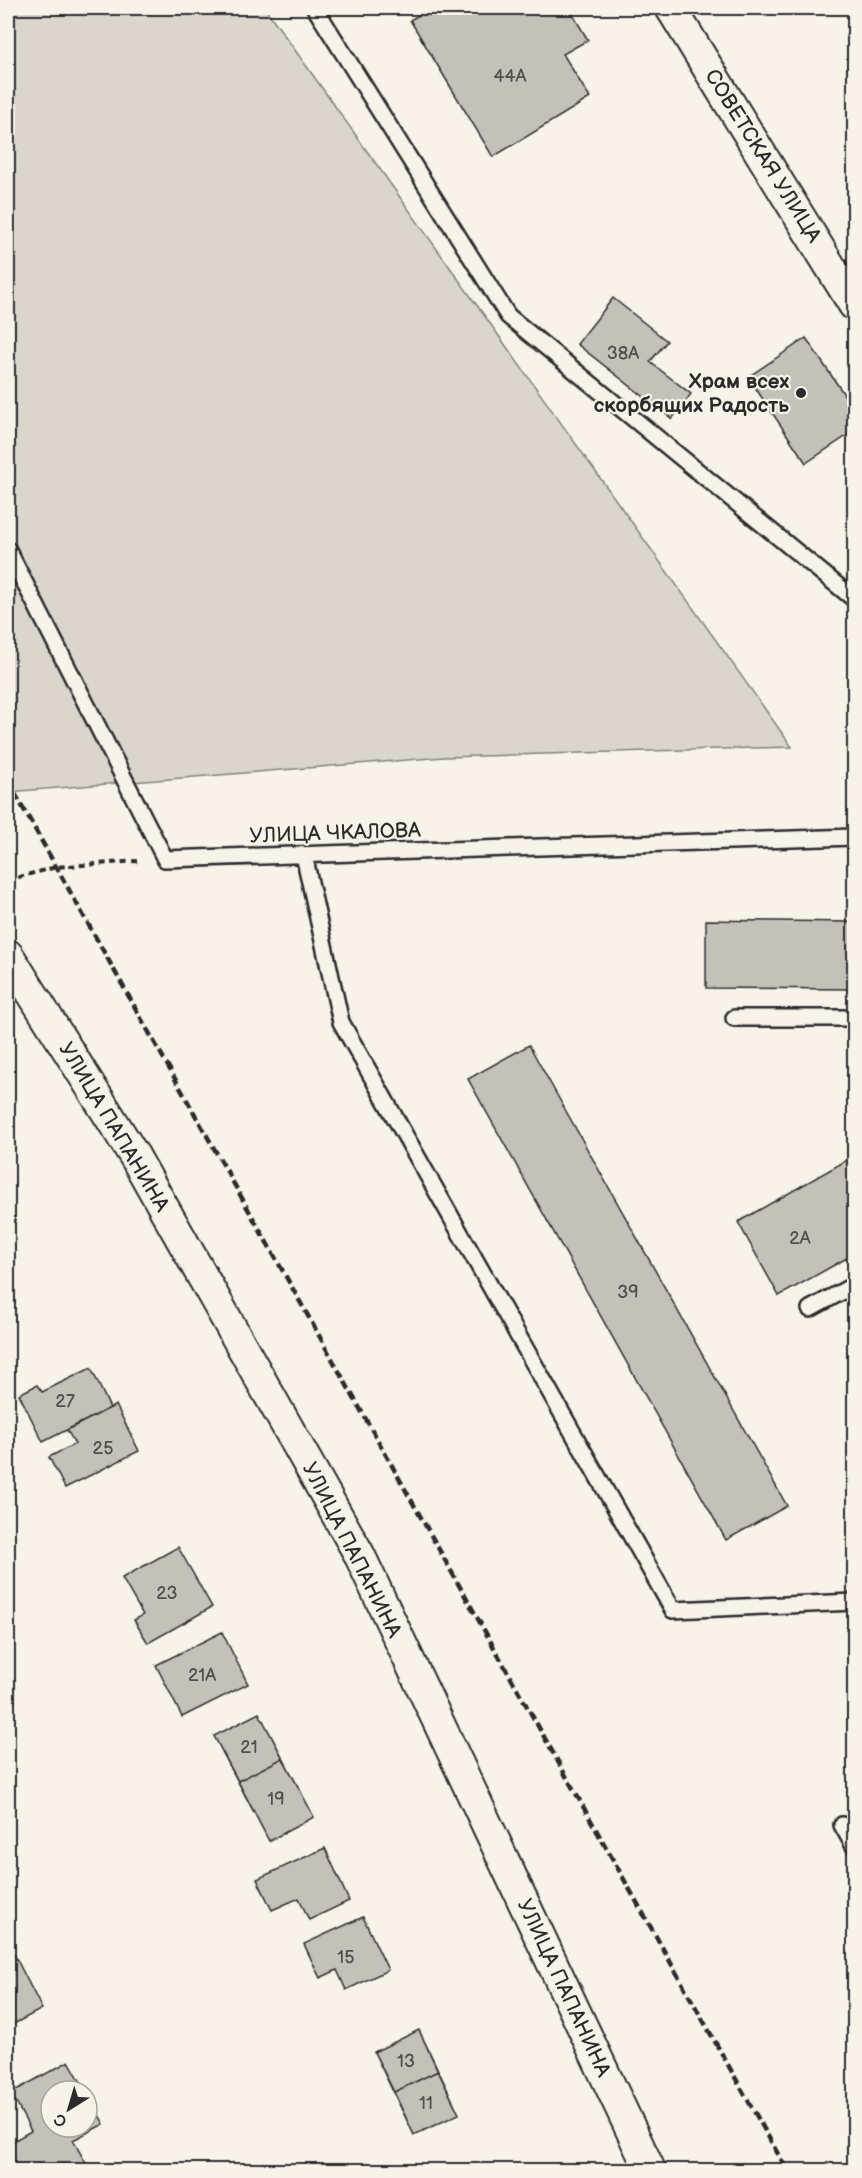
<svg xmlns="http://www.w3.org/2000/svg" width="862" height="2178" font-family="'Balsamiq Sans',sans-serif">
	<rect width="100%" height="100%" fill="#f7f3e8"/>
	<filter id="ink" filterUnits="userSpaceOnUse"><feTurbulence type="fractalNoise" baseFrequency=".0167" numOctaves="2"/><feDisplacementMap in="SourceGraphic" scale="12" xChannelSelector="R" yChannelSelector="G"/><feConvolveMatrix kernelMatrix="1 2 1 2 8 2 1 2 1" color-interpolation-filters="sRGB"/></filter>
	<g filter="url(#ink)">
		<!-- green -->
		<path fill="#dad6cc" stroke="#82807c" stroke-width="1.5" d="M8,8h257l527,739 -348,10 -436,35z"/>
		<!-- building -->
		<path fill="#c4c1b9" stroke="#2b2b2b" stroke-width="1.5" d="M431,8h138l19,32 -25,14 27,44 -97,59 -83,-137z
			M613,298l54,43 -17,21 41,32 -19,25 -95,-75z
			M806,338l48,71v22l-48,32 -58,-86z
			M706,920l148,2v67l-148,-1z
			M529,1045l258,461 -61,34 -258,-461z
			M854,1156v98l-75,42 -41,-74z
			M8,1249l7,14 -7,4z
			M91,1368l19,40 -67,34 -24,-48 18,-9 5,7z
			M116,1405l23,46 -74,37 -16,-31 26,-13 -8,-14z
			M178,1547l34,60 -64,36 -14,-23 9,-5 -21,-37z
			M222,1632l26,52 -66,33 -26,-52z
			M259,1713l55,104 -45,24 -55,-105z
			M259,1713l24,45 -45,23 -24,-45z
			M283,1758l31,59 -45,24 -31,-60z
			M325,1848l24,53 -40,19 -10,-22 -27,12 -15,-31z
			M363,1917l25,53 -42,20 -9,-20 -17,8 -16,-34z
			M13,1952l29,57 -34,18v-72z
			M419,2030l40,84 -45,21 -40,-83z
			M419,2030l19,41 -44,21 -20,-40z
			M69,2061l17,30h-35v36h36v-33l17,30 -31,16 15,27 -6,3h-71l-3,-6v-20l23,-13 -20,-38z
			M438,2071l21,43 -45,21 -20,-43z"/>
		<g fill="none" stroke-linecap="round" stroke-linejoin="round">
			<defs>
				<path id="service" d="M315,8l193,308 346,283
					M8,550l157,309 689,-22
					M304,855l37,167 332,588 181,-8
					M734,1018h120
					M810,1309l44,-24
					M842,1825l12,21"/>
				<path id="minor" d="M671,8l183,297
					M8,955l127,202 224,397 291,616"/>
			</defs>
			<!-- service casing -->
			<use href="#service" stroke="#2b2b2b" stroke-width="20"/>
			<!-- minor casing -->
			<use href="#minor" stroke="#2b2b2b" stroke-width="34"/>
			<!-- path -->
			<path stroke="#2b2b2b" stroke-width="4" stroke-dasharray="6 4.5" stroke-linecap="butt" d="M8,880l48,-13 81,-6"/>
			<!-- service -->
			<use href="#service" stroke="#f7f3e8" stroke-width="15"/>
			<!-- minor -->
			<use href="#minor" stroke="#f7f3e8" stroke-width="30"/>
			<!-- rail -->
			<path stroke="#2b2b2b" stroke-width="4.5" stroke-dasharray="9 4.5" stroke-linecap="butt" d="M8,781l779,1389"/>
		</g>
	</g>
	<!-- markers -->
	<circle fill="#2b2b2b" stroke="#f7f3e8" stroke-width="2" cx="801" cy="393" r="6"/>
	<g text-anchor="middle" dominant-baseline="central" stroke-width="4.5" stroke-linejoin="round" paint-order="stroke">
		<!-- number labels -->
		<g font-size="18" fill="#51504e">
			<text x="510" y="76">44А</text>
			<text x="623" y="353">38А</text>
			<text x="800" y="1238">2А</text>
			<text x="628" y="1292">39</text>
			<text x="65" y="1401">27</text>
			<text x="103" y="1448">25</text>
			<text x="167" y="1593">23</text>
			<text x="202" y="1675">21А</text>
			<text x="249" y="1747">21</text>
			<text x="276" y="1799">19</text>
			<text x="346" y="1957">15</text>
			<text x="406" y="2061">13</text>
			<text x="426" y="2103">11</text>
		</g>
		<!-- street labels -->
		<g font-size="21" fill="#2b2b2b" stroke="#f7f3e8">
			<text transform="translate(763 156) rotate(58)">СОВЕТСКАЯ УЛИЦА</text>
			<text transform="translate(335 833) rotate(-2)">УЛИЦА ЧКАЛОВА</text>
			<text transform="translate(114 1127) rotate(59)">УЛИЦА ПАПАНИНА</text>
			<text transform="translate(352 1550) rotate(63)">УЛИЦА ПАПАНИНА</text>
			<text transform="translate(564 1988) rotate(65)">УЛИЦА ПАПАНИНА</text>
		</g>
		<!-- poi labels -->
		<g font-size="21" font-weight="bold" fill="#2b2b2b" stroke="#f7f3e8" text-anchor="end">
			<text x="789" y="381">Храм всех<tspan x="789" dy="24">скорбящих Радость</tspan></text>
		</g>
	</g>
	<!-- margin -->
	<rect width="862" height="2178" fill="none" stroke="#f7f3e8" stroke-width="30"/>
	<rect x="15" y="15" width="832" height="2148" fill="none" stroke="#2b2b2b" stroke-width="2" filter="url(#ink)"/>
	<!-- north arrow -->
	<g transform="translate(69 2109) rotate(217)"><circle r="28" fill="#f7f3e8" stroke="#a5a39c" stroke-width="1.5"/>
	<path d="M0-4.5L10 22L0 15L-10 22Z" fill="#2b2b2b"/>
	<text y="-9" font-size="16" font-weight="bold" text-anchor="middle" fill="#2b2b2b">С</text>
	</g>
</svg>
